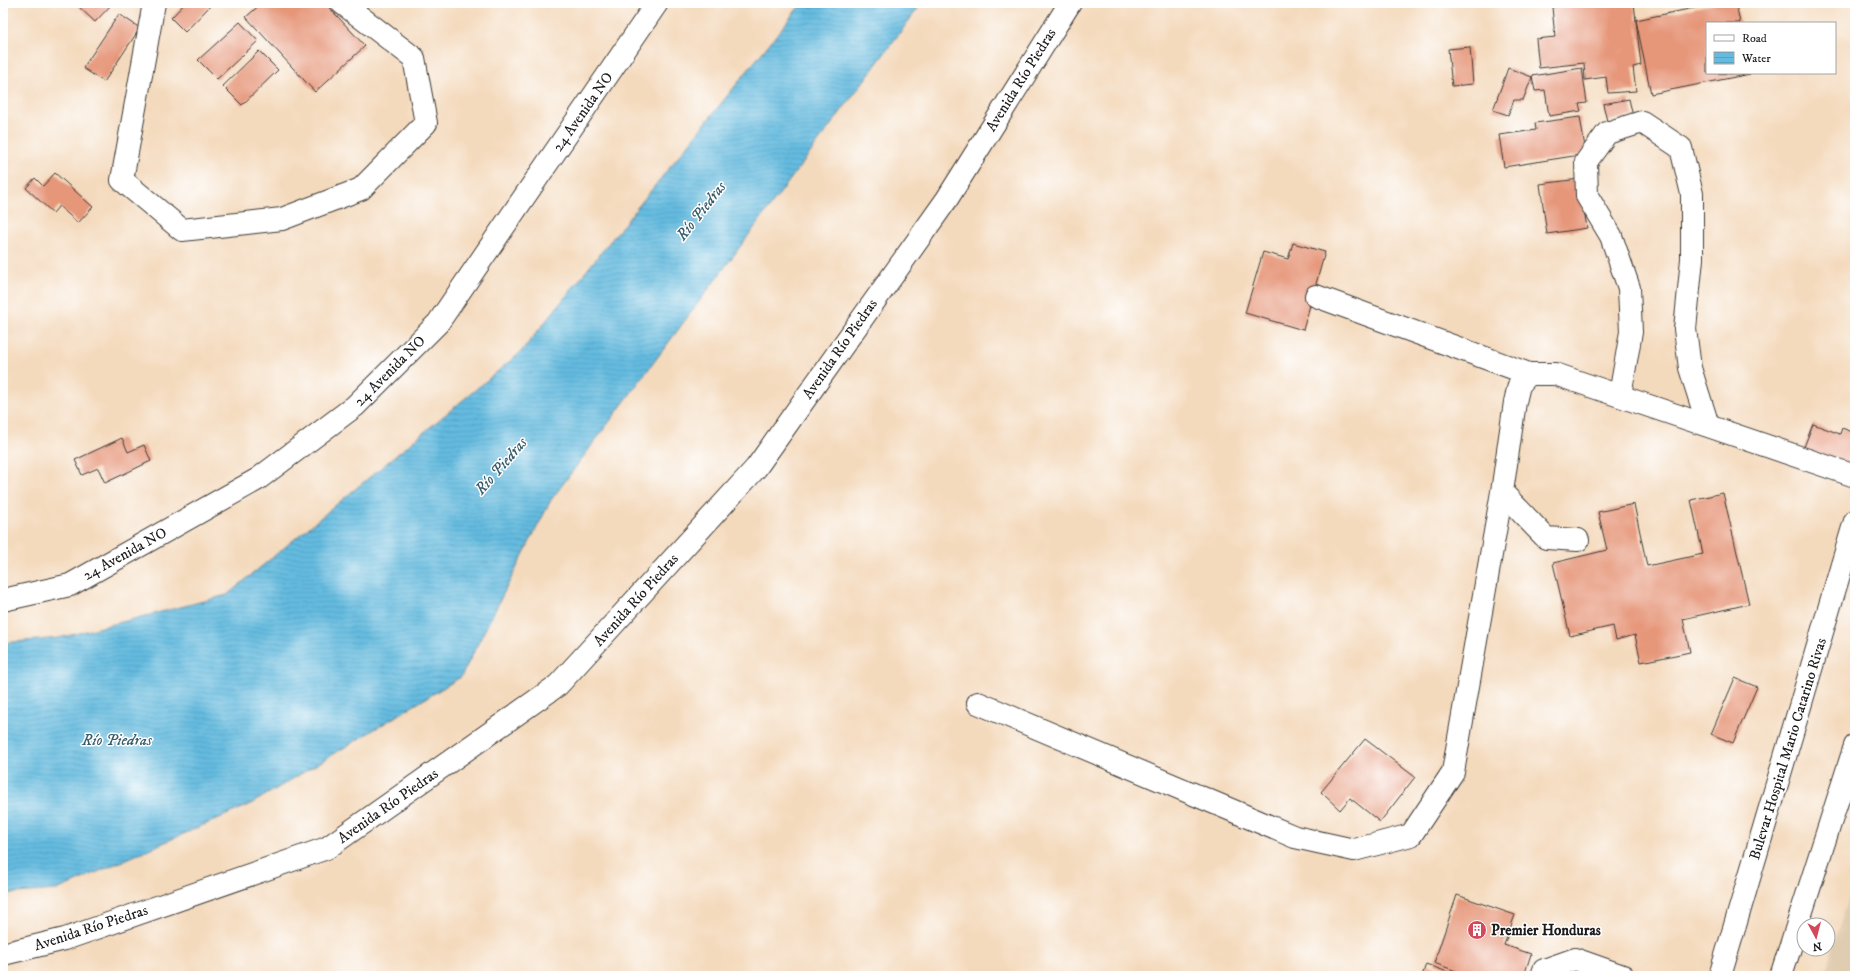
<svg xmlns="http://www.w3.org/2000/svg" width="1858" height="979" font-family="'IM FELL DW Pica',serif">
	<defs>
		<pattern id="water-rules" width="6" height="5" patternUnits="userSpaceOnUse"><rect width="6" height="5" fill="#64bbe0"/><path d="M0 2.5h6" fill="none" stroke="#56a0c0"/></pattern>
	</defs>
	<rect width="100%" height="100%" fill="#fff"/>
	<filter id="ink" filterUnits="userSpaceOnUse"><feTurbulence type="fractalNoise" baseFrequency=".025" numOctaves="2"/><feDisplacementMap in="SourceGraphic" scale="8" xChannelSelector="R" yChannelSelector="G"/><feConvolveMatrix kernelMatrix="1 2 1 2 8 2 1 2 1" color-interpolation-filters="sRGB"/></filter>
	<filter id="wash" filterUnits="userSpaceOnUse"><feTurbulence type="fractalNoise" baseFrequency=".012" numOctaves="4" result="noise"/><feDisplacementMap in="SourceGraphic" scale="16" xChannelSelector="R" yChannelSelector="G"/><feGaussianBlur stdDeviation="0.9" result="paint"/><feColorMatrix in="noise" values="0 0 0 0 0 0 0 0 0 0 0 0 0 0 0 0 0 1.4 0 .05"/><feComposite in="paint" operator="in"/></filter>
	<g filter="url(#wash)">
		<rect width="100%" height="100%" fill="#f4dabd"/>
		<!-- built -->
		<path fill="#e0cdb1" d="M1855,877v99h-31z"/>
		<!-- water -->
		<path fill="url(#water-rules)" stroke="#406c7e" d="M802,3h120l-371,497 -90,177 -210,127 -194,86 -54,4v-251l56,-5 168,-43 294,-243z"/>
		<g id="blocks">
			<!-- building -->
			<path fill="#e69679" d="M79,3h34l-18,19 -18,-17z
				M185,3h28l-28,29 -14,-14z
				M262,3h63l40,43 -50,46 -69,-75z
				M1590,3h44l7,62 -8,2 3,24 -28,2 -2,-16 -21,3 -1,-17 -45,5 -3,-29 19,-2 -3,-30z
				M1718,3h18l4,20h-33v50l43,1 -99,20 -15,-74z
				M119,14l21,14 -36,54 -21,-14z
				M240,22l18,19 -41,38 -19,-19z
				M1470,47l3,37 -21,2 -4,-37z
				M259,51l19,19 -36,35 -19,-19z
				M1508,68l24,9 -9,23h-9l-6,15 -15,-5z
				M1582,68l5,35 -8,1 2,7 -32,5 -4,-26 -10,1 -3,-15z
				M1629,99l4,17 -26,5 -4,-17z
				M1580,117l6,37 -82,13 -5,-32 37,-5 -1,-7z
				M55,173l38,34 -15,16 -19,-17 -6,7 -27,-25 9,-10 8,8z
				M1579,179l8,49 -40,6 -7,-50z
				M1293,243l32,9 -22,78 -58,-17 18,-61 25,7z
				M1813,424l27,10 2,-6 13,5v24l-5,13 -48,-18z
				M122,438l6,14 16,-7 7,16 -46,22 -7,-15 -16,7 -7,-15z
				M1723,493l26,111 -66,15 7,33 -49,10 -6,-27 -19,5 -3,-14 -43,10 -17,-73 54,-13 -9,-38 36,-8 13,62 56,-12 -12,-54z
				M1735,678l22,9 -24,56 -22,-9z
				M1365,739l50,38 -35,45 -30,-24 -10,12 -19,-18z
				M1457,895l58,20 -11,30 27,9 -7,22h-54l-36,-13z
				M1426,964l32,12h-36z"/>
		</g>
	</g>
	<g filter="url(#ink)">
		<use href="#blocks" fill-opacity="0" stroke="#3c3834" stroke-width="1"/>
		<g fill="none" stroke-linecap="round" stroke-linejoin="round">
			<defs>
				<path id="minor" d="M154,3l-32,177 60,50 100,-11 79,-30 65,-66 -12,-65 -72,-55
					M1316,296l213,78
					M1620,395l11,-63 -2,-44 -18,-52 -24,-40 -1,-34 21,-29 35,-11 39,26 11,46v65l-7,70 5,39 18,57
					M1502,492l44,46 32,2
					M3,600l67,-15 188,-106 97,-73 83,-83 219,-320
					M978,703l317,134 59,13 57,-15 42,-63 49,-280 13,-90 4,-17 10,-11h26l300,102
					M3,954l62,-15 262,-91 231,-163 198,-217 191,-269 123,-196
					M1542,976l2,-6 31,-11 48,17
					M1720,976l135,-455
					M1781,976l74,-230"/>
			</defs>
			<!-- minor casing -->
			<use href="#minor" stroke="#3c3834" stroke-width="24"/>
			<!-- minor -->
			<use href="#minor" stroke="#fff" stroke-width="22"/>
		</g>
	</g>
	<!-- icons -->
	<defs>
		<symbol id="building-disc" viewBox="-11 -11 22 22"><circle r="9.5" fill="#d1495b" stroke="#fff"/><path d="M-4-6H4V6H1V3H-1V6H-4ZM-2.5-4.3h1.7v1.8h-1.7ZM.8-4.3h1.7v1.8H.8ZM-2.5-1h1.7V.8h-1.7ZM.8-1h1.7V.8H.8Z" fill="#fff"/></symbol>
	</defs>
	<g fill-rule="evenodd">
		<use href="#building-disc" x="1466" y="919" width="22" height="22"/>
	</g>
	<g text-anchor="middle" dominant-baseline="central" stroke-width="3" stroke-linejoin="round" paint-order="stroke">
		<!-- street labels -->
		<g font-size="15" fill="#1c1c1c" stroke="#fff">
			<text transform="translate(1021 80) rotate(-58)">Avenida Río Piedras</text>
			<text transform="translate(583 112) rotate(-55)">24 Avenida NO</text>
			<text transform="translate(840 349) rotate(-55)">Avenida Río Piedras</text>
			<text transform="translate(390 371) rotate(-45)">24 Avenida NO</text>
			<text transform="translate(125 554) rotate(-29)">24 Avenida NO</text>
			<text transform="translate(636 600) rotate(-48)">Avenida Río Piedras</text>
			<text transform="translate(1788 749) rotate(-73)">Bulevar Hospital Mario Catarino Rivas</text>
			<text transform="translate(388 806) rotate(-35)">Avenida Río Piedras</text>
			<text transform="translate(91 928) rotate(-18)">Avenida Río Piedras</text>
		</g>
		<!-- poi labels -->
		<g font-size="15" font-weight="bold" fill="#1c1c1c" stroke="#fff" text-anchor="start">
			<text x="1491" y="930">Premier Honduras</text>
		</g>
		<!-- water labels -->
		<g font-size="16" font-style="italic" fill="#395c6a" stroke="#fff">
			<text transform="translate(701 211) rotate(-52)">Río Piedras</text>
			<text transform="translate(501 466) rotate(-49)">Río Piedras</text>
			<text x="117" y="740">Río Piedras</text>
		</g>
	</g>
	<!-- margin -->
	<rect width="1858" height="979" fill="none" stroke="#fff" stroke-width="16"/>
	<!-- legend -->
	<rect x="1706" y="22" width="130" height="52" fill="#ffffff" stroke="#a4a4a4"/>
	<rect x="1714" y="35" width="20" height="6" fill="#ffffff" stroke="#a4a4a4"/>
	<text x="1742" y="42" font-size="12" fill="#1c1c1c">Road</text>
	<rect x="1714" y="52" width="20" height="12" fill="url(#water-rules)" stroke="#a4a4a4"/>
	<text x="1742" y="62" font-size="12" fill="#1c1c1c">Water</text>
	<!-- north arrow -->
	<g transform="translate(1816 937) rotate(173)"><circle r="19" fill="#ffffff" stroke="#a4a4a4"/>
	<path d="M0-3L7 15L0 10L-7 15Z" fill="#d1495b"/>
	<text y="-6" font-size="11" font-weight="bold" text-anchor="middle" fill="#1c1c1c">N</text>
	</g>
</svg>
